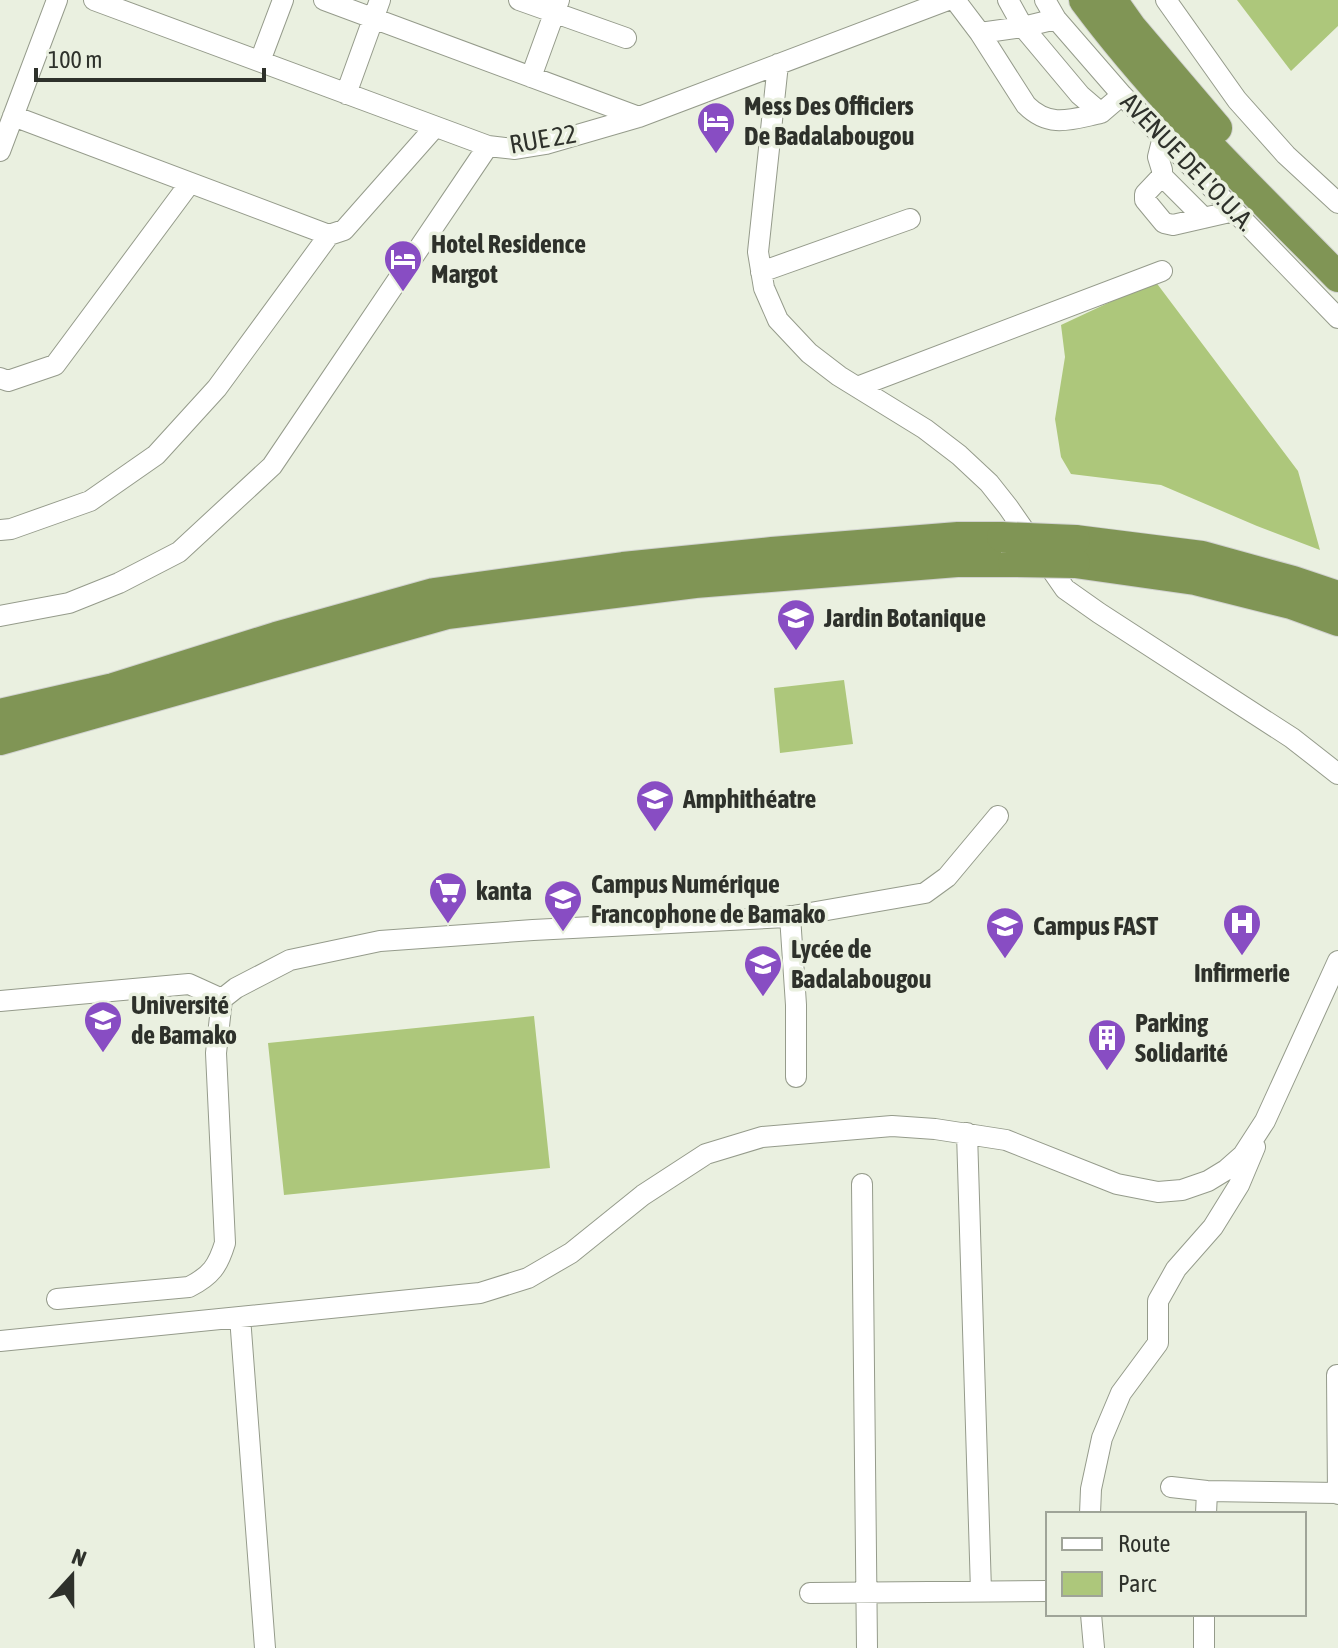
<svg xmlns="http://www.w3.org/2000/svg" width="1338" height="1648" font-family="'Asap Condensed',sans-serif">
	<rect width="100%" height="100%" fill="#eaf0e0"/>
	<!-- green -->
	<path fill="#adc77b" d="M1237,0h101v26l-47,45z
		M1155,281l143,190 22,79 -63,-24 -96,-41 -90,-11 -10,-17 -6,-38 10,-62 -4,-32z
		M844,680l9,64 -73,9 -6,-65z
		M534,1016l16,152 -266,27 -16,-152z"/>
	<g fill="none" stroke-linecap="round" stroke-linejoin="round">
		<defs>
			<path id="minor" d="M94,0l394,146 27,3 31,-5 93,-27 309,-117
				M324,0l315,117
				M519,0l107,38
				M955,0l25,33 43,-6 -15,-27
				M1045,0l11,19 66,76 216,223
				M1166,0l71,100 49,55 52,48
				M1056,19l-33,8 57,68 21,18 21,-18
				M980,33l46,72c24,24 46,14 75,8
				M260,61l23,-61
				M778,64l-20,188 6,36 14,32 31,33 30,23 86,53 34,26 30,28 19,24 57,82 34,24 193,125 46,36
				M531,77l28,-77
				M346,94l34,-94
				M13,116l316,119
				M1163,137l-5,20 4,13v6l-17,18v6l19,23 9,2 61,-14
				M0,151l57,-151
				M1162,176l42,42
				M761,272l149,-53
				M0,378l8,3 47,-16 135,-182
				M857,387l305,-116
				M0,530l11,-1 79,-28 66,-46 61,-67 112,-153 15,-5 91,-103
				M0,616l69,-13 50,-20 60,-31 93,-86 216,-320
				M790,916l6,89v72
				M0,1001l189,-17 33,15
				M967,1133l14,458
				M862,1184l5,464
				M57,1299l132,-12c22,-11 29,-21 36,-44l-9,-190 6,-54 14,-11 54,-28 90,-19 153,-11 254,-13 138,-24 22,-16 51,-61
				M240,1317l25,331
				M0,1341l480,-48 48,-15 43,-25 72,-58 63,-41 56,-17 130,-11 43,3 71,11 111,44 41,8 24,-2 26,-9 18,-11 17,-15 22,-34 73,-160
				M1337,1375l1,119
				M1171,1487l36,4 131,2
				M1090,1514l1,-25 11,-51 19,-45 37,-50v-42l18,-32 37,-42 26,-42 16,-38
				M1206,1514l1,-23
				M810,1593l238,-2
				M1091,1614l3,34
				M1204,1648v-34"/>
			<path id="highway" d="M1084,0c75,101 166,187 254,277
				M1112,0l19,27 86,101
				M1075,540l127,16 91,25 45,15
				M1075,563l120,17 96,24 47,17
				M0,714l113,-26 163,-51 158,-44 189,-26 149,-15 186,-15h44
				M0,740l447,-126 248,-31 262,-21h56"/>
		</defs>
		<!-- minor casing -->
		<use href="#minor" stroke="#959b8b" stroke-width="22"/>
		<!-- highway casing -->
		<use href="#highway" stroke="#d1d2d0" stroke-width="32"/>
		<!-- minor -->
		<use href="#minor" stroke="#fff" stroke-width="20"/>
		<!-- highway -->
		<use href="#highway" stroke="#809555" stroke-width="30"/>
		<defs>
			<path id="highway-bridge" d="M1002,537l73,3
				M1013,562l62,1"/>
		</defs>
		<!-- highway-bridge casing -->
		<use href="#highway-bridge" stroke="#d1d2d0" stroke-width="32" stroke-linecap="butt"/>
		<!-- highway-bridge -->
		<use href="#highway-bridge" stroke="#809555" stroke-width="30"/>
	</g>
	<!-- icons -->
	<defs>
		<symbol id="hotel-pin" viewBox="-11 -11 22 30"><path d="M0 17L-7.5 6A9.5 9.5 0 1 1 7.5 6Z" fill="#884dc3" stroke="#eaf0e0"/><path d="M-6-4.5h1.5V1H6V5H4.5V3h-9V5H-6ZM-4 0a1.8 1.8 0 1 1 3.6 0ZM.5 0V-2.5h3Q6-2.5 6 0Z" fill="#fff"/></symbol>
		<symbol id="school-pin" viewBox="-11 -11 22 30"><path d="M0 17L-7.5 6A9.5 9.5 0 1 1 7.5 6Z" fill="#884dc3" stroke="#eaf0e0"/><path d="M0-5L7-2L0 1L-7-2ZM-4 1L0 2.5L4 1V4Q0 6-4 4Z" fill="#fff"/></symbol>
		<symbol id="supermarket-pin" viewBox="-11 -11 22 30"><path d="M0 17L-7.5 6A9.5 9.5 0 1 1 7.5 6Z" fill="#884dc3" stroke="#eaf0e0"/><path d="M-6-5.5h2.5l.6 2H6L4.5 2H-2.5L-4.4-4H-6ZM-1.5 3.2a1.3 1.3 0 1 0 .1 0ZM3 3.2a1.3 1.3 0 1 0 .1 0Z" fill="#fff"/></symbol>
		<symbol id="university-pin" viewBox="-11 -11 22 30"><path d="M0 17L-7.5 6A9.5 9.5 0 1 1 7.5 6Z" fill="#884dc3" stroke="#eaf0e0"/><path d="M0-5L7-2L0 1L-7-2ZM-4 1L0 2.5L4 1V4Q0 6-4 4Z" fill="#fff"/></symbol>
		<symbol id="hospital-pin" viewBox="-11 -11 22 30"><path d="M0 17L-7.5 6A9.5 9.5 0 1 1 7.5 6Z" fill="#884dc3" stroke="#eaf0e0"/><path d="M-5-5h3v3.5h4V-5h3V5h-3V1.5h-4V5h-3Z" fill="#fff"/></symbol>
		<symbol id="building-pin" viewBox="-11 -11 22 30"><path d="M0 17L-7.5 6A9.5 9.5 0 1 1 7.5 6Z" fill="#884dc3" stroke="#eaf0e0"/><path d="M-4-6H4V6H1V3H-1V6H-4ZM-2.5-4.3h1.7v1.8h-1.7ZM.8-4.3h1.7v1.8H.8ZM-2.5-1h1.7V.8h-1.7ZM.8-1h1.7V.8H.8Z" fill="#fff"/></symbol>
	</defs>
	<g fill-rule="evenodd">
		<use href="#hotel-pin" x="694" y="99" width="44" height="60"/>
		<use href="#hotel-pin" x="381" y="237" width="44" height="60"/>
		<use href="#school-pin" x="774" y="596" width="44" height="60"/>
		<use href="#school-pin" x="633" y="777" width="44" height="60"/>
		<use href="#supermarket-pin" x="426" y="869" width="44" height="60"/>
		<use href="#university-pin" x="541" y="877" width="44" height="60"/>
		<use href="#hospital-pin" x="1220" y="901" width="44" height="60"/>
		<use href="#university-pin" x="983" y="904" width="44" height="60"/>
		<use href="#school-pin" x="741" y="942" width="44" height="60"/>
		<use href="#university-pin" x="81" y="998" width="44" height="60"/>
		<use href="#building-pin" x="1085" y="1016" width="44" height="60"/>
	</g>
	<g text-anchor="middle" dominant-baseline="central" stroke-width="7" stroke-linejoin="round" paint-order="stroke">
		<!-- poi labels -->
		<g font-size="26" font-weight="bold" fill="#2e312b" stroke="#eaf0e0" text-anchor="start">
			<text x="744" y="106">Mess Des Officiers<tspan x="744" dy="30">De Badalabougou</tspan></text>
			<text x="431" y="244">Hotel Residence<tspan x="431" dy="30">Margot</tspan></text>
			<text x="824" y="618">Jardin Botanique</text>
			<text x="683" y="799">Amphithéatre</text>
			<text x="591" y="884">Campus Numérique<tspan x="591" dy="30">Francophone de Bamako</tspan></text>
			<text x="476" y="891">kanta</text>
			<text x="1033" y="926">Campus FAST</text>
			<text x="791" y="949">Lycée de<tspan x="791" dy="30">Badalabougou</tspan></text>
			<text x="1242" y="973" text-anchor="middle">Infirmerie</text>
			<text x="131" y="1005">Université<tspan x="131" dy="30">de Bamako</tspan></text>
			<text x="1135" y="1023">Parking<tspan x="1135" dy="30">Solidarité</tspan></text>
		</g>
		<!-- street labels -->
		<g font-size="26" fill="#2e312b" stroke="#eaf0e0">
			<text transform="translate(543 139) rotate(-10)">RUE 22</text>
			<text transform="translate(1188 162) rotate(46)">AVENUE DE L'O.U.A.</text>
		</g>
	</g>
	<!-- legend -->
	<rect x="1046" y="1512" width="260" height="104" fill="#eaf0e0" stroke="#9fa498" stroke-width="2"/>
	<rect x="1062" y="1538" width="40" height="12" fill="#ffffff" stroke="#9fa498" stroke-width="2"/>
	<text x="1118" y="1552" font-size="24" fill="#2e312b">Route</text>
	<rect x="1062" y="1572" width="40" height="24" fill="#adc77b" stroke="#9fa498" stroke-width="2"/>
	<text x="1118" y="1592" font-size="24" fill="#2e312b">Parc</text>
	<!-- north arrow -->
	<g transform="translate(72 1576) rotate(21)" stroke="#eaf0e0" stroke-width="6" paint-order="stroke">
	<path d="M0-6L14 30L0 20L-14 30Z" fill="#2e312b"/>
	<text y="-12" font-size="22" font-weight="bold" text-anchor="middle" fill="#2e312b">N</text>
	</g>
	<!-- scale -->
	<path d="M36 68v12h228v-12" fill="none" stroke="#2e312b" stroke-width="4"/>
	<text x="48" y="68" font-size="24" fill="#2e312b" stroke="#eaf0e0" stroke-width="6" paint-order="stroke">100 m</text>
</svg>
